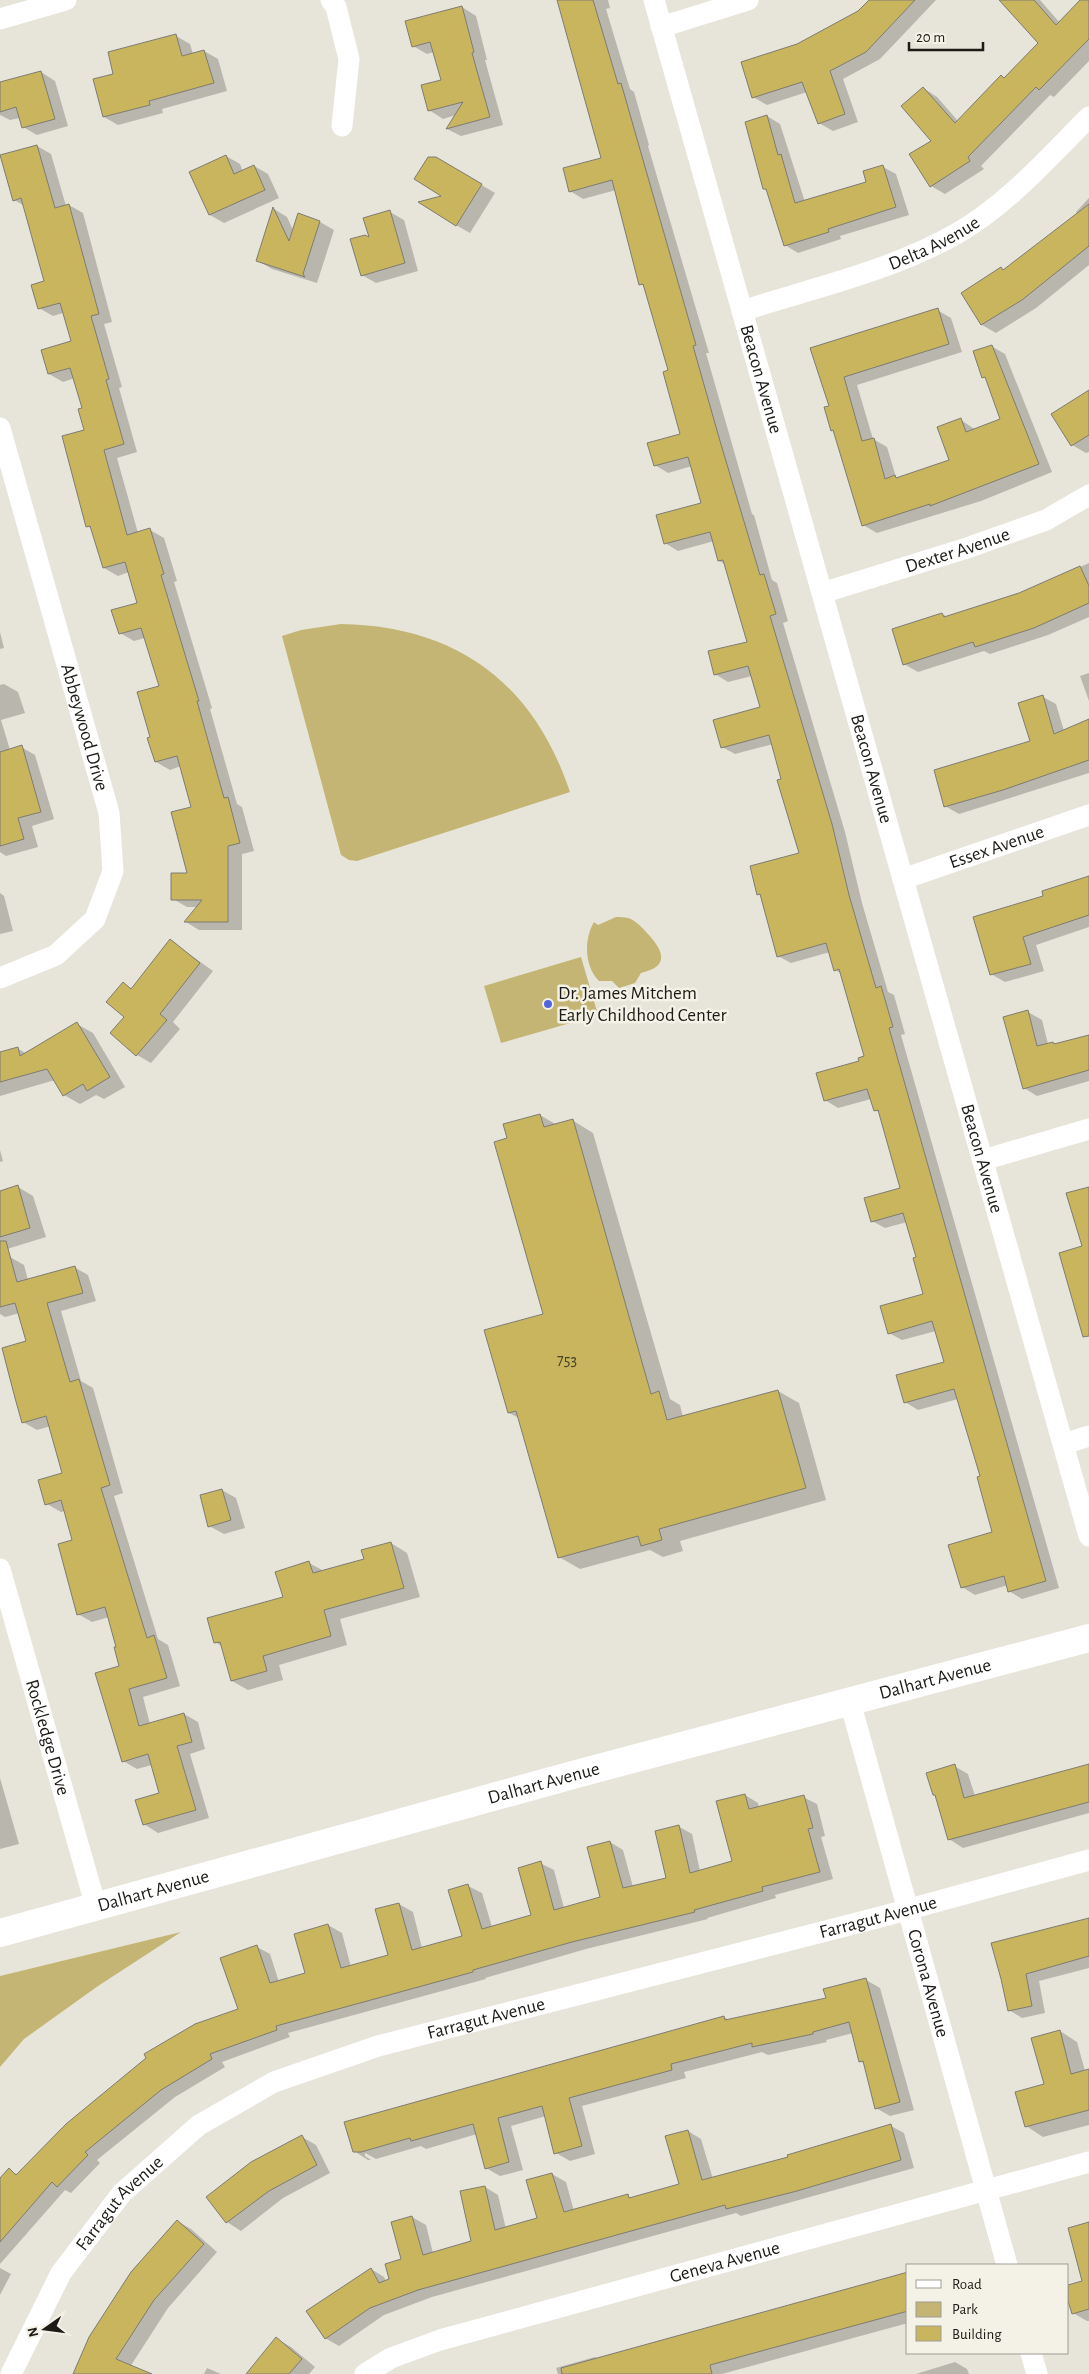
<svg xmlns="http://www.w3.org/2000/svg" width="1089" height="2374" font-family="'Alegreya Sans',sans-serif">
	<rect width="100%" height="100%" fill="#e7e4d9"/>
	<!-- green -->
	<path fill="#c4b575" d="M341,624c115,2 192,58 229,168l-213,69 -8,-1 -8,-5 -59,-219 19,-6z
		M616,917c4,0 9,0 12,1 8,2 15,11 21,17 16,18 19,32 -8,38l-6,10 -16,5 -7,-7h-13c-15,-15 -15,-42 -5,-59l4,3z
		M581,957l17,58 -97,28 -17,-57z
		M181,1932l-83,54 -74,53 -24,28v-91z"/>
	<!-- shadow -->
	<path fill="#0003" d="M558,0h50l2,8 -4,1 24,80 4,3 15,53 -1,1 61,207h-3l46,161 2,1 18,65 5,3 11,38 -5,2 62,209 17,71 26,89 6,3 11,39 -4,1 158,553 -37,11 -13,-8 -1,-6 -33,10 -13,-8 32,-54 -13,-56 -23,-78 -40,11 -13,-8 40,-39 -9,-32 -34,9 -13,-7 36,-38 -7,-37 -11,-36 -22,6 -13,-7 29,-32 -21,-76 -5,-3 -4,-11 -33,9 -13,-8 41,-43 -24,-83 -7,-4 -5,-18 -39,11 -13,-7 -17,-61 -3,-1 43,-40 -28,-110 -38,10 -13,-7 39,-39 -9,-32 -24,6 -13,-8 33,-32 -23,-78 -6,-3 -5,-20 -36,10 -13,-8 38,-39 -11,-38 -24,7 -13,-8 27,-31 -12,-63 -24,-84 -6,-3 -24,-94 -33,9 -13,-8 33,-32z
		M870,0h66l-56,59 -37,20 15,43 -25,9 -14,-8 -12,-31 -40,13 -14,-8 44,-51 62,-34z
		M1011,0h29l20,23 22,-23h7v61l-35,36 -4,-2 -69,71 3,3 -39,25 -14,-8 2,-45 -10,-53 14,9 21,24 47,-42 35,-36z
		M462,7l14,9 11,44h-2l18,65 -42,11 -14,-7 9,-14 -13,4 -14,-9 13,-29 -8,-29 -7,2 -14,-8z
		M176,36l14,8 3,10 11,-3 14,8 9,32 -65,18 1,4 -45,12 -14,-8 -10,-37 21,-5z
		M41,72l14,9 13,45 -31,9 -14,-8 -3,-9 -10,2 -10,-5v-31z
		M767,116l13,8 25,78 63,-19 15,-16 13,7 13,41 -69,21 1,3 -43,14 -13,-8 -17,-54 -4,-2z
		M37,146l14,8 15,52 3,-1 14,8 29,109 -8,2 18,63 -3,1 18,64 -20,6 21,75 12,-3 14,8 13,43 -3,1 38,126 -2,1 27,95 5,3 12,44 -12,3v76h-43l-13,-8 12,-15h-11l-14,-8 16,-25 4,-66 -12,-42 -11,4 -14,-8 -4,-24 9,-51 -16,-49 -11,3 -14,-8 18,-30 -9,-31 -11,4 -14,-8 -12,-39 -5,-3 -1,-95 -3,-23 -8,-30 -12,4 -14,-8 24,-32 -10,-29 -10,3 -14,-8 7,-26 -21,-76 -11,-6z
		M226,156l14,8 3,8 11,-6 14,8 11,24 -55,25 -14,-8 -19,-43z
		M436,158l59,35 -25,40 -14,-8 -12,-29z
		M1089,198v67l-53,43 -40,25 -14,-8 -19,-31 38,-25 4,2 73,-57 -2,-2z
		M274,209l13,8 6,13 5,-15 22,7 14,8 -17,53 -45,-14 -14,-8z
		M390,212l14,8 14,51 -42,12 -14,-8 9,-36z
		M937,310l14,8 11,34 -105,33 16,54 14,8 9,30 3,2 51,-18 11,-41 15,10 26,-10 -14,-41 -5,-2 8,-31 14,8 47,118 -71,29 -104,32 -14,-8 -28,-93 -3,-2 -2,-23 -19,-58z
		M1089,392v60l-3,1 -14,-8 -20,-31z
		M1089,563v54l-41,18 -58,19 -6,-3 -66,21 -14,-8 38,-50 6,3 72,-23z
		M0,632l4,16 -4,1z
		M1089,673v28l-9,-25z
		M4,684l14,8 7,21 -24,7 9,30 11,-3 14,8 19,64 -22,7 6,21 -32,9 -6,-4v-167z
		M1043,697l13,7 8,27 25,-11v53l-130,41 -14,-8 86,-64z
		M1089,877v50l-53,18 8,26 -39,11 -14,-8 54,-77z
		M0,893l4,3 9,35 -13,3z
		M171,941l42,30 -40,51 7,7 -29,34 -14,-8 -11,-38 -2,-33 9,5z
		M1028,1012l14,8 6,24 5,-1 4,2 32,-9v45l-52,15 -13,-8z
		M77,1024l16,9 32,54 -21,12 -8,-4 -16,9 -16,-9 -9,-15 -55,16v-43l17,-5 10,6z
		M540,1115l17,10 15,-5 21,13 77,266 10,6 3,12 95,-26 21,12 27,97 -146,41 3,10 -20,6 -13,-7 -70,19 -21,-12 -40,-139 -10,-5 35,-98 -36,-176z
		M0,1150l3,11 -3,1z
		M18,1187l15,9 13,41 -39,12 -7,-4v-54z
		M10,1257l14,8 4,15 46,-13 14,8 8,26 -35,10 20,70 12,7 30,105 -9,3 44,143 10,6 12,41 -37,11 7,27 34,-10 14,8 7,27 -15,5 19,64 -51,15 -14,-9 17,-30 -9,-29 -15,4 -14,-8 -2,-95 -3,-18 -9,-31 -17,5 -14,-8 -4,-73 -9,-30 -4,1 -14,-8 16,-30 -12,-48 -14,4 -14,-8 5,-80 -8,-29 -15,4 -5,-3v-54z
		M222,1490l14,8 9,30 -21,6 -15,-8z
		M391,1543l16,10 13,44 -80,22 7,26 -68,20 4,15 -35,10 -16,-9 -9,-34 -8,-5 69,-44 25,-35 15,8 42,-11z
		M1089,1765v48l-126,35 -14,-9 -12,-42 -3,-2 20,-29 14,8 7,22z
		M0,1778l19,66 -19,5z
		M745,1795l13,8 1,5 44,-11 14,7 8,32 -4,1 12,42 -58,16 1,3 -69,20 1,1 -122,30 -101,29 1,1 -198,54 2,4 -68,25 3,5 -50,30 -78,63 3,3 -29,30 -6,-3 -65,74v-84l9,-10 9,5 221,-165 18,-63 13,7 9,28 28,-8 21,-49 14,8 9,34 38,-11 10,-52 14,8 9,36 41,-11 5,-51 14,7 10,34 40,-11 8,-53 14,7 10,38 37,-10 9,-56 13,8 10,37 34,-8 11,-53 14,8 8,37 33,-9z
		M1089,1919v49l-50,13 6,32 -23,5 -13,-8 -6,-32z
		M866,1980l14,8 34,122 -24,6 -14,-8 -11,-44 -5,-3 -7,-28 -27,7 1,2 -59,13 -6,-3 -78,20 2,6 -104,28 13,48 -25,7 -14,-8 -10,-37 -35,10 12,44 -23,6 -14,-8 -9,-34 -51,15 -5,-3 -45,13 -11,-6v3l6,4h-3l-14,-9 370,-134 5,3 98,-21z
		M1060,2031l17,11 8,29 4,-1v55l-46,12 -17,-11 19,-41z
		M891,2126l13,7 10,35 -173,48 -5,-3 -304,84 -48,18 -45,31 -14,-8 46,-69 13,8 2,4 5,-2 12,-20 9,-42 14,8 7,28 39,-11 13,-55 13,8 8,34 32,-10 14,-45 14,8 8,29 54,-15 4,2 48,-13 8,-54 13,8 12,40 76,-21z
		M302,2137l14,8 14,28 -47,25 -42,33 -14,-9 -19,-25z
		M177,2221l14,8 26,23 -49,56 -38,59 2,7h-57z
		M0,2268l11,6 -11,21z
		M908,2274v49l-186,51h-164l-2,-6 39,-11 4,2z
		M1087,2281l2,1v39h-2l-14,-8 -5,-16v-11z
		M277,2339l14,8 24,20 -6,7h-52z
		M955,2362l12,7 2,5h-53z
		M207,2368l14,6h-17z"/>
	<!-- building -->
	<path fill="#c9b55d" stroke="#7e7c72" d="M557,0h36l25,84 3,-1 75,262 -3,1 27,95 40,134 4,-1 12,40 -6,2 62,208 17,71 27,93 5,-2 12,41 -4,1 157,553 -38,11 -4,-16 -43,12 -13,-43 44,-13 -15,-55 3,-1 -26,-87 -50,14 -8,-28 48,-13 -12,-41 -44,13 -8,-28 43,-12 -10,-36 3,-1 -13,-44 -32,9 -7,-24 36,-10 -22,-78 -4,1 -7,-22 -43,12 -8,-28 43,-12 -1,-3 6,-2 -25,-87 -5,2 -8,-28 -49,14 -17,-63 -3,1 -7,-29 49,-13 -22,-73 4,-1 -12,-44 -48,13 -8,-28 47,-13 -12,-41 -34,9 -6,-24 39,-9 -24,-82 -5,1 -8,-29 -46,12 -8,-29 45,-12 -13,-46 -34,9 -7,-23 33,-9 -17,-62 5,-2 -25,-86 -4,1 -27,-105 -43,12 -6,-24 38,-10z
		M869,0h46l-49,52 -36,19 15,43 -27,10 -16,-42 -50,16 -11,-36 56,-18 61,-33z
		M999,0h35l22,25 24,-25h9v39l-50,51 -3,-3 -68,70 2,4 -40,26 -21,-33 22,-13 -30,-35 22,-19 32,36 46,-48 3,3 34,-35z
		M462,6l12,46 -2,1 18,64 -44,12 17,-27 -35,9 -7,-26 20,-5 -11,-38 -18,5 -7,-26z
		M176,34l6,22 22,-6 10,33 -65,18 1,4 -47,12 -10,-38 20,-5 -5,-22z
		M41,71l14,48 -33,9 -6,-21 -16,5v-30z
		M767,115l11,40 3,-1 14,49 71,-21 -3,-11 20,-6 13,42 -68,22 1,3 -45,14 -18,-57h-3l-18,-67z
		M37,145l18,63 14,-4 30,110 -8,2 18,63 -3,1 18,64 -20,6 23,85 23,-7 14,46 -3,1 38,126h-2l27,97 4,-1 12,46 -12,3v76h-44l18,-22h-31v-27h16l-16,-61 20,-5 -14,-51 -22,6 -8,-24 3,-1 -13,-45 22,-6 -18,-58 -22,6 -8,-24 26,-7 -12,-41 -22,6 -13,-42 -4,1 -24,-91 22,-6 -6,-21 4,-1 -12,-40 -22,6 -7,-24 30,-9 -11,-38 -22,6 -7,-24 13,-4 -23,-83 -8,3 -13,-46z
		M226,155l8,19 20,-9 11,25 -56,25 -20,-43z
		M428,157h8l46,27 -26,42 -38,-24 23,-6 -27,-17z
		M1089,204v42l-67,54 -41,25 -20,-32 40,-26 2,3z
		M273,207l16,34 9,-28 22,8 -17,53 2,3 -49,-16z
		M390,210l15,53 -44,13 -11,-37 15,-4 4,2 -6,-19z
		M938,308l11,36 -105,33 18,64 12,-3 11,41 10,-4 1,3 53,-18 -12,-33 24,-9 5,14 34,-13 -15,-42 -3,1 -9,-27 19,-6 47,119 -109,42v-2l-68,22 -29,-96 -2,1 -7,-24 5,-1 -19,-58z
		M1089,390v45l-18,11 -20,-32z
		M1080,566l9,20v17l-55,25 -59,19 -2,-5 -70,23 -11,-36 50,-16 2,4 75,-24z
		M1043,695l11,39 35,-15v41l-86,30 -59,17 -10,-37 96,-29 -12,-38z
		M22,745l19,67 -23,6 6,21 -24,7v-94z
		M1089,876v39l-66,22 8,27 -41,11 -17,-58 70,-21 -1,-5z
		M170,939l30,24 -40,51 7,6 -31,36 -26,-23 14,-16 -18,-15 17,-20 8,7z
		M1028,1010l9,36 16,-4 1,2 35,-9v35l-66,19 -20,-72z
		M77,1022l33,55 -23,14 -4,-7 -20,12 -16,-27 -47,13v-30l18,-5 2,9z
		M540,1114l4,13 29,-8 78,275 8,-3 8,29 111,-30 28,98 -147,41 3,11 -21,6 -3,-10 -80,22 -42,-147 -8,2 -24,-83 59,-16 -49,-172 13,-4 -4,-14z
		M18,1185l12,43 -30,9v-46z
		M1089,1187v149l-6,1 -24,-84 23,-7 -16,-53z
		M0,1241h6l11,41 58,-16 8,27 -36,10 23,79 9,-3 31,106 -9,3 46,150 7,-3 13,43 -38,11 10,37 45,-13 8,29 -15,4 19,64 -53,15 -8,-25 24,-7 -11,-39 -26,8 -27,-89 24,-7 -5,-19h2l-11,-40 -28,8 -19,-71 14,-4 -11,-40 -16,5 -7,-25 24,-7 -16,-57 -24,7 -7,-25 -13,-50 24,-7 -11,-38 -15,4z
		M222,1489l9,31 -23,7 -8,-32z
		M391,1542l13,46 -80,22 7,26 -68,20 4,15 -36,10 -11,-39 -6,1 -7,-25 76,-21 -8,-25 34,-11 4,12 51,-14 -3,-9z
		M955,1764l9,34 125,-34v38l-141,38 -13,-45h-2l-7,-22z
		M745,1794l4,15 55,-14 9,33 -5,1 12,43 -58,15 1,4 -69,19 1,2 -123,30 -99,28v2l-197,54 1,4 -67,24 2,5 -51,31 -76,62 3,3 -31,32 -5,-5 -52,60v-64l9,-10 7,7 50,-51 80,-66 -2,-4 51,-30 43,-15 -18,-51 37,-13 13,38 35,-10 -11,-39 34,-10 13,44 47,-13 -13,-46 24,-6 13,47 50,-14 -14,-46 20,-6 14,45 49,-14 -13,-47 23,-7 13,49 46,-13 -13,-50 23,-6 13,47 43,-10 -11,-47 24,-6 11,48 42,-12 -16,-60z
		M1089,1918v38l-63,18 6,32 -24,5 -7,-32 -10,-36z
		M866,1978l34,124 -25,7 -12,-48 -4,1 -10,-40 -36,10v2l-61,13v-4l-81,21 1,6 -103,28 13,48 -28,8 -12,-48 -44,12 11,44 -24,7 -12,-45 -62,17 -1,-3 -49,14h-8l-9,-30 380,-106 1,4 101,-22 -3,-9z
		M1060,2030l11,44 18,-5v41l-64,17 -10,-35 29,-8 -13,-46z
		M891,2124l10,36 -104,31 -71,18 -1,-4 -307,85 -48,18 -45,31 -19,-28 65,-43 8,15 10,-4 -4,-15 16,-5 -10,-37 21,-6 11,39 48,-14 -11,-50 25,-5 10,44 42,-12 -11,-38 26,-7 12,39 64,-18 1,4 50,-14 -14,-48 23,-6 14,50 86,-23 -1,-2z
		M302,2135l15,30 -48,26 -43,32 -20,-26 45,-35z
		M177,2220l27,24 -50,56 -38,59 36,15h-79l16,-37 42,-65z
		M1089,2222v87l-17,5 -4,-13v-16l14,-4 -14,-53z
		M908,2272v39l-198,54 2,9h-150l-1,-6z
		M276,2337l26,22 -13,15h-43z"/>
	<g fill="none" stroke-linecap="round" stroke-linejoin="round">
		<!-- minor -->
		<g stroke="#fff" stroke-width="21">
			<path d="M331,0l5,7 13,52 -7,67"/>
			<path id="s1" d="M654,0l435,1536"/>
			<path d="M0,19l66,-19"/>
			<path d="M661,27l87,-27"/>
			<path id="s2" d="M742,311c71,-23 149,-40 214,-77 51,-29 92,-76 133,-117"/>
			<path id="s3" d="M0,428l109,385 4,58 -18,48 -39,36 -56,23"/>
			<path id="s4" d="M822,593l145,-45 79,-28 43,-25"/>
			<path id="s5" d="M903,879l186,-64"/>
			<path d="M983,1160l106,-31"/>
			<path d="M1064,1444l25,-8"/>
			<path id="s6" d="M0,1569l96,338"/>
			<path id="s7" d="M850,1702l157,563"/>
			<path d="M1031,2353l6,21"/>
			<path id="s8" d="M11,2374l50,-101 61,-80 77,-68 75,-43 104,-36 506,-130 205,-56"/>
			<path id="s9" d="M365,2374l26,-16 49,-18 649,-178"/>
		</g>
		<!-- secondary -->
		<path stroke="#fff" stroke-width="28" id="s10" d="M0,1933l580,-160 509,-135"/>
	</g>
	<!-- markers -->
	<circle fill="#4f67dc" stroke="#f4f2e6" stroke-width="2" cx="548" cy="1004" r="5"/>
	<g text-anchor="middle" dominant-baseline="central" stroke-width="5" stroke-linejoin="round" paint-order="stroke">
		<!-- number labels -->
		<g font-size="16" fill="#474228">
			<text x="567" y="1360">753</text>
		</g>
		<!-- street labels -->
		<g font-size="19" fill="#1c1b17" stroke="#f4f2e6">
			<text stroke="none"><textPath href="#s2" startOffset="204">Delta Avenue</textPath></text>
			<text stroke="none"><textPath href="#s1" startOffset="394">Beacon Avenue</textPath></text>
			<text stroke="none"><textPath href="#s4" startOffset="142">Dexter Avenue</textPath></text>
			<text stroke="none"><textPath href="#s3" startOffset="311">Abbeywood Drive</textPath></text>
			<text stroke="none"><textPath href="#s1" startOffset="799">Beacon Avenue</textPath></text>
			<text stroke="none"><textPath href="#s5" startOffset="99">Essex Avenue</textPath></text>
			<text stroke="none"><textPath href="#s1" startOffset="1204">Beacon Avenue</textPath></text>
			<text stroke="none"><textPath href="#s10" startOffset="969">Dalhart Avenue</textPath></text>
			<text stroke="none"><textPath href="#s6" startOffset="175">Rockledge Drive</textPath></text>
			<text stroke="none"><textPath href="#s10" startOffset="564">Dalhart Avenue</textPath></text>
			<text stroke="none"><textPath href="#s10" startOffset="159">Dalhart Avenue</textPath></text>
			<text stroke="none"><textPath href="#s8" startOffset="1029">Farragut Avenue</textPath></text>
			<text stroke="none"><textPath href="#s7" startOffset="292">Corona Avenue</textPath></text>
			<text stroke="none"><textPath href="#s8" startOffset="624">Farragut Avenue</textPath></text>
			<text stroke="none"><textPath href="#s8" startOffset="204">Farragut Avenue</textPath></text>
			<text stroke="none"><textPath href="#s9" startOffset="378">Geneva Avenue</textPath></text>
		</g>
		<!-- poi labels -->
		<g font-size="19" fill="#1c1b17" stroke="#f4f2e6" text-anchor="start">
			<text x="558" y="993">Dr. James Mitchem<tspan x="558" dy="22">Early Childhood Center</tspan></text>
		</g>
	</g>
	<!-- legend -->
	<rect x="906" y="2264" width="162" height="90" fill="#f4f2e6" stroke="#9e9c93"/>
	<rect x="916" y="2280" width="25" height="8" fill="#ffffff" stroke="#9e9c93"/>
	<text x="952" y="2289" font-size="15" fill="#1c1b17">Road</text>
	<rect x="916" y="2302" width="25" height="15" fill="#c4b575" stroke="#9e9c93"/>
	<text x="952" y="2314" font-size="15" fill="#1c1b17">Park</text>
	<rect x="916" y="2326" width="25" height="15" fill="#c9b55d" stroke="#9e9c93"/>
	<text x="952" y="2339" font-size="15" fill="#1c1b17">Building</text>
	<!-- north arrow -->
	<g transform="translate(45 2329) rotate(256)" stroke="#f4f2e6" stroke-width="4" paint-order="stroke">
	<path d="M0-4L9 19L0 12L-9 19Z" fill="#1c1b17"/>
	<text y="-8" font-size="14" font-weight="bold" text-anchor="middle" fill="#1c1b17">N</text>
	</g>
	<!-- scale -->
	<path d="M909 42v8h74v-8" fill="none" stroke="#1c1b17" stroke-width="2.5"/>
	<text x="916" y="42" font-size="15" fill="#1c1b17" stroke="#f4f2e6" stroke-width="4" paint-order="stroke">20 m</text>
</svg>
